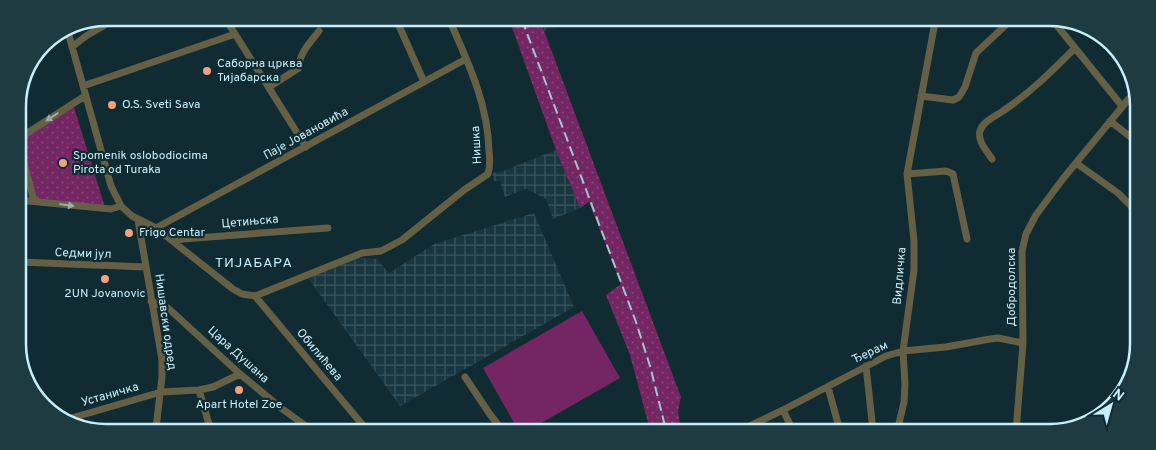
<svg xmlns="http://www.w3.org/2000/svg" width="1156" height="450" font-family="Overpass,sans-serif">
	<defs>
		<pattern id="industrial-grid" width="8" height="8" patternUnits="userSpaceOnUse" patternTransform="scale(1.25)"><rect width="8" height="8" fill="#193740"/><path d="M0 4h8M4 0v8" fill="none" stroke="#39545c"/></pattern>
		<pattern id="grass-dots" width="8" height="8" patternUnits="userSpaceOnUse" patternTransform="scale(1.25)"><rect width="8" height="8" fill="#732661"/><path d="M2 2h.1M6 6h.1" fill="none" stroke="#854679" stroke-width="1.8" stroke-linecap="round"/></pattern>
	</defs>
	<rect width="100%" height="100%" fill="#102b32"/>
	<!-- built -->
	<path fill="#193740" d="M18,137l18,63h-18z"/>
	<!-- industrial -->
	<path fill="url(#industrial-grid)" d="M540,20h37l-33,11z
		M556,150l24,58 -27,11 -7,-20 -20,-10 -21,8 -5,-16h-6l-2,-8 11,-2z
		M534,213l40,94 -174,99 -92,-128 51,-20 18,1 12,14 45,-29z"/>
	<!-- grass -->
	<path fill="url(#grass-dots)" d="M509,19l31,1 141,377 -3,14 3,20 -31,-1 -20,-75 -24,-60 15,-11 -32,-82 -9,6 -24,-58z
		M73,104l32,103 -69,-7 -16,-64z"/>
	<!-- garden -->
	<path fill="#732661" d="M582,311l38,67 -91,52h-11l-35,-62z"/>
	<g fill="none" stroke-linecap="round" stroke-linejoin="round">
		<!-- minor -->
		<path stroke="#645f45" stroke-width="7" d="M225,18l81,129
			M396,19l28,63
			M1054,22l68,84
			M68,32l43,154 10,20 11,10 24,12 77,61 9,5 13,2 111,133
			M72,47l14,-11 31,-18
			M83,86l152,-52
			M269,87l30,-19c0,-15 11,-25 20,-37
			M921,96l32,4 6,-3 6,-10 11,-34 33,-31
			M1110,121l27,21
			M18,139l67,-43
			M18,139l16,62
			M992,159c-5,-8 -15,-18 -12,-28 3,-10 16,-15 23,-20 27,-18 49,-40 71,-62
			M1076,163l42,30 18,18
			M907,174l39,-3 7,3 14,65
			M18,200l93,9 10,-3
			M138,220l24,140v17l-6,51
			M156,228l310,-169
			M174,242l9,-3 145,-11
			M19,262l127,5
			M255,296l107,-43 19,-2 21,-11 62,-50 24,-16c2,-7 2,-15 1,-23 -1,-47 -21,-89 -40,-132
			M151,301l17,7 72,66 41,34 29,21
			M866,366l7,65
			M465,377l24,36 13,17
			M828,387l12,44
			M199,390l11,38
			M783,410l10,21
			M65,420l96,-28 38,-2 14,-3 27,-13
			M739,431l44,-21 103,-54 17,-5 43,-4 44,-8 8,-1 25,5
			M897,432l7,-30 1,-18 -2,-33 11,-81v-29l-7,-67 28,-152
			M982,432l35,-4
			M1016,432l7,-89 -1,-92 4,-17 10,-19 26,-35 74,-90"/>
		<!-- rail -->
		<path stroke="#a2c7d2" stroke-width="2" stroke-dasharray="10 5" stroke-linecap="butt" d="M522,20l114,302 14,44 16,64"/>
	</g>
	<!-- one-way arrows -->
	<defs><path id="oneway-solid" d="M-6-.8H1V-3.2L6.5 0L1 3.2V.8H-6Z" transform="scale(1.25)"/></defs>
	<g fill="#9aaea9">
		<use href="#oneway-solid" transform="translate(52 117) rotate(147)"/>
		<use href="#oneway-solid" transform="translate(67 205) rotate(8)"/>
	</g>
	<!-- markers -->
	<g fill="#f39f84" stroke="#102b32" stroke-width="2">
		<circle cx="207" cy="71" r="5"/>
		<circle cx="112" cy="105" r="5"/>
		<circle cx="63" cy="163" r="5"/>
		<circle cx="129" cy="233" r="5"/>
		<circle cx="105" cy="279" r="5"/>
		<circle cx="239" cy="390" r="5"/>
	</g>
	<g text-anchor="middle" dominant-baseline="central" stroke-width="4.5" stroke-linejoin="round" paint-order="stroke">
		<!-- poi labels -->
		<g font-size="12" fill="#c7eefa" stroke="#102b32" text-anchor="start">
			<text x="217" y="64">Саборна црква<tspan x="217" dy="14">Тијабарска</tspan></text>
			<text x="122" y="105">O.S. Sveti Sava</text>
			<text x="73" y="156">Spomenik oslobodiocima<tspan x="73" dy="14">Pirota od Turaka</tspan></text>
			<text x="139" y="233">Frigo Centar</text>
			<text x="105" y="294" text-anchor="middle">2UN Jovanovic</text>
			<text x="239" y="405" text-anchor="middle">Apart Hotel Zoe</text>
		</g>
		<!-- street labels -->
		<g font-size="12" fill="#c7eefa" stroke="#102b32">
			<text transform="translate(306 134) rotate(-29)">Паје Јовановића</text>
			<text transform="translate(477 145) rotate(-93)">Нишка</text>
			<text transform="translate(250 222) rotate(-5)">Цетињска</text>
			<text transform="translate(83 254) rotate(2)">Седми јул</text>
			<text transform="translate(900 276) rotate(-85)">Видличка</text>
			<text transform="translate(1012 287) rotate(-90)">Добродолска</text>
			<text transform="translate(165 322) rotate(82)">Нишавски одред</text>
			<text transform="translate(870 353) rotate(-25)">Ђерам</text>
			<text transform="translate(238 355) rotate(42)">Цара Душана</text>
			<text transform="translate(319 355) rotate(50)">Обилићева</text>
			<text transform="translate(110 395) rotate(-16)">Устаничка</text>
		</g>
		<!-- neighbourhood labels -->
		<g font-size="14" letter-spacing="1" fill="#c7eefa" stroke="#102b32">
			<text x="254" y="263">ТИЈАБАРА</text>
		</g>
	</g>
	<!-- crop -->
	<path d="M0 0H1156V450H0ZM106 26H1050A80 80 0 0 1 1130 106V344A80 80 0 0 1 1050 424H106A80 80 0 0 1 26 344V106A80 80 0 0 1 106 26Z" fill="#1f3b42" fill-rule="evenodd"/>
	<path fill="none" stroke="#c7eefa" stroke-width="2.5" d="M106 26H1050A80 80 0 0 1 1130 106V344A80 80 0 0 1 1050 424H106A80 80 0 0 1 26 344V106A80 80 0 0 1 106 26Z"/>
	<!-- north arrow -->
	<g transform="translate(1111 405) rotate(37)" stroke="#102b32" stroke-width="4" paint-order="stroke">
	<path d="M0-4L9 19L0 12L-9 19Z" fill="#c7eefa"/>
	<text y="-8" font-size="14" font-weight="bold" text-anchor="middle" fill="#c7eefa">N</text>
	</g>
</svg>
